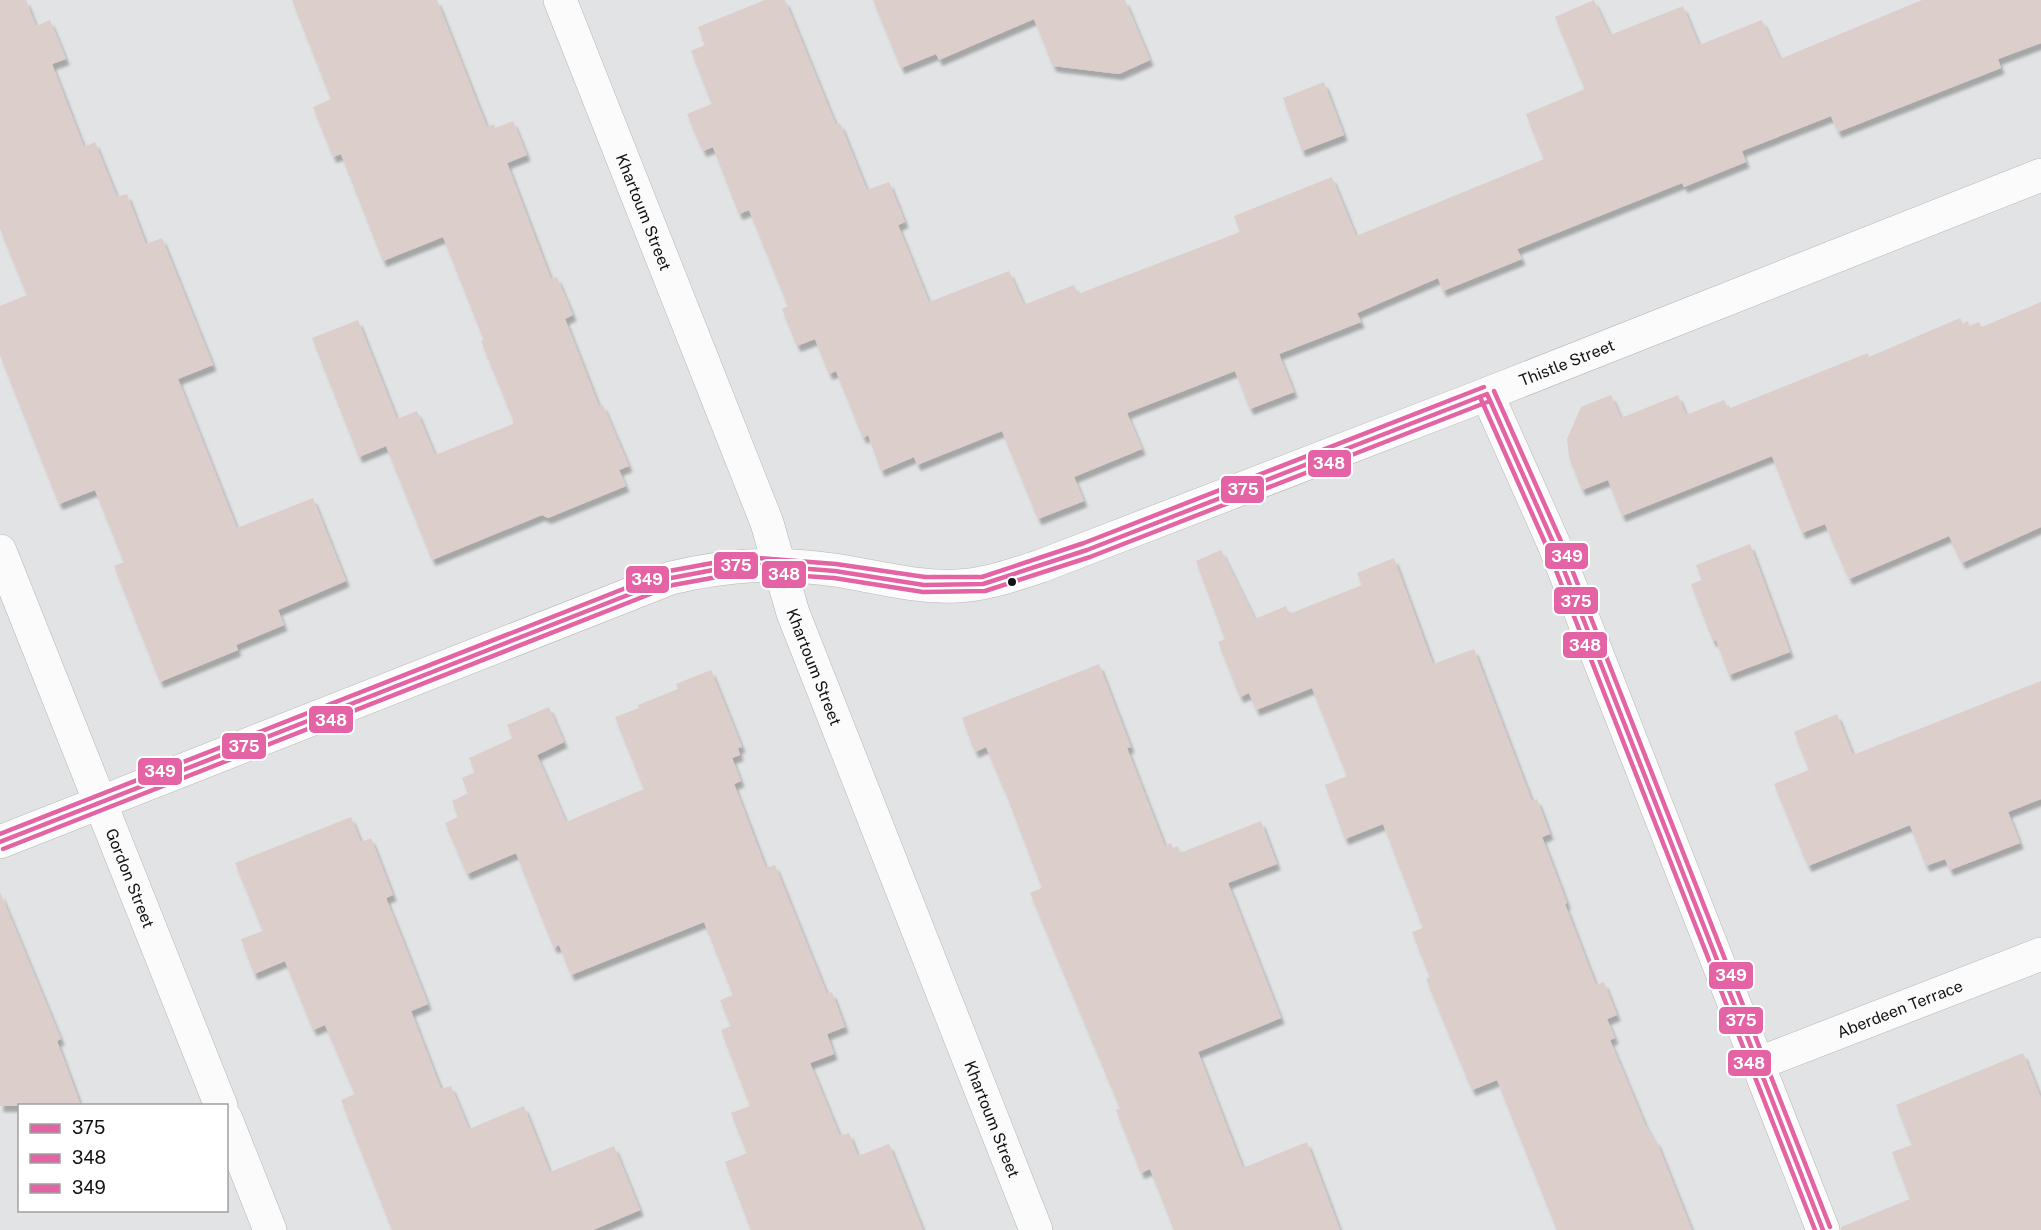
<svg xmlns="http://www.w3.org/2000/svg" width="2041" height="1230" font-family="'Public Sans',sans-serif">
	<defs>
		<filter id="shadow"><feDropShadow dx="3.5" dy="6" stdDeviation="1.5" flood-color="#0004"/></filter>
	</defs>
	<rect width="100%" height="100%" fill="#e2e3e4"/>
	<!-- building -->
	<path fill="#dbcecb" filter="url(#shadow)" d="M0,0h26l10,26 14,-6 16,39 -14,5 32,83 11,-5 22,55 10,-3 19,50 16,-6 51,127 -35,14 59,149 76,-30 33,83 -68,29 6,15 -48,20 2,5 -78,32 -46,-116 10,-4 -29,-72 -36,14 -59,-149v-49l27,-11 -27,-66z
		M292,0h145l50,127 7,-3 1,4 18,-7 14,34 -20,8 44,116 6,-2 16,38 -8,4 34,87 4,-1 26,61 -10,4 7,16 -78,32 -6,-3 -110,45 -46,-114 -27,11 -47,-119 46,-18 39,99 20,-8 18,44 78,-31v-5l-32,-78 3,-1 -41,-103 -60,24 -42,-107 -8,3 -20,-50 18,-8z
		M765,0h20l51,125 4,-2 27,67 22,-8 16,40 -7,3 31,77 80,-31 15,34 50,-20 4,9 162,-62 -6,-16 98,-39 24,59 188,-77 -18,-45 59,-25 -30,-72 39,-17 16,35 73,-29 16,39 63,-25 18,39 142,-59h119v43l-43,16 3,9 -163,64 -7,-16 -89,35 4,11 -62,25 -2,-4 -165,66 5,10 -79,32 -5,-13 -81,35 4,9 -82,32 15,38 -44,17 -15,-38 -108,42 15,36 -68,28 10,24 -46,18 -36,-88 -85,34 -3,-8 -33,14 -13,-36 -5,3 -27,-67 -7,3 -14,-35 -18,7 -15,-37 6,-3 -39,-96 -10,4 -26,-67 -10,4 -16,-37 25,-10 -21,-53 14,-6 -7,-18z
		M873,0h252l25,60 -31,14 -66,-8 -19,-47 -95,41 -3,-6 -35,14z
		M1324,82l20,53 -42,16 -19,-53z
		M2041,302v225l-79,36 -13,-27 -100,43 -24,-55 -23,9 -30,-77 -150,60 -14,-36 -26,10 -13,-33 -2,-18 14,-32 30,-12 10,23 57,-23 8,20 38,-15 4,9 140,-56 1,4 91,-39 3,6 5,-3 1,5 10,-4 3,5z
		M1750,544l40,108 -61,23 -13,-35 -3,1 -22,-57 11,-4 -6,-15z
		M1221,550l34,69 31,-13 3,8 73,-29 -5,-12 37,-15 39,106 41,-15 58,152 5,-2 13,35 -8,3 25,66 -2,1 31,81 8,-3 13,33 -10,4 8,19 -5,2 35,84 9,17 2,-1 36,90h-135l-60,-150 -25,10 -46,-111 4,-2 -18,-45 11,-4 -40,-104 -38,15 -20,-54 22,-9 -35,-88 -56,22 -7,-17 -9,4 -22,-55 7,-3 -29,-78z
		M1099,664l32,83 -4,1 38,98 6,-3 2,5 5,-2 2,7 81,-32 16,43 -49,19 53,135 -83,34 45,116 64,-26 33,88h-166l-24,-61 -9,4 -25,-63 4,-2 -90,-215 12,-5 -35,-92 -21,-49 -11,5 -13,-34z
		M711,670l31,77 -4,1 2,7 -8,3 9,23 -7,3 32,84 9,-3 52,129 5,-2 13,35 -18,7 7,20 -24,9 30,73 9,-3 9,23 31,-12 34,86h-172l-26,-68 22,-9 -16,-40 19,-7 -29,-76 10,-4 -11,-26 13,-5 -29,-73 -133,53 -12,-30 -5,3 -38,-95 -49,21 -22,-51 13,-6 -6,-16 16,-8 -6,-15 13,-6 -6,-14 44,-20 -6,-13 42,-18 15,35 -27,13 29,67 78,-33 -29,-72 24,-9 -1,-3 40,-16 -2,-5z
		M2041,681v118l-33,13 12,31 -70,27 -5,-11 -19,7 -16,-41 -102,41 -34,-82 35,-14 -15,-38 43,-18 16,41z
		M351,817l10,25 10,-4 22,57 -7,3 42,106 -17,7 30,78 10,-3 18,43 55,-23 26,66 64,-26 26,64 -47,20h-201l-51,-130 14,-6 -30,-69 -12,5 -28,-69 -31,13 -13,-35 22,-8 -28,-68z
		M0,892l61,147 -4,2 24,65h-81z
		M2023,1053l18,45v132h-200v-3l69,-28 -18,-47 20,-7 -16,-40z"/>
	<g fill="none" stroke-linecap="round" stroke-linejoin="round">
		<defs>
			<g id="minor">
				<path id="s1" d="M560,0l207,523 26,90 243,617"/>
				<path d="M1487,394l66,148 270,688"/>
				<path id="s2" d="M0,551l221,555"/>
				<path id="s3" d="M0,842l671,-264c59,-14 103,-16 163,-8 41,6 81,18 123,16 29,-1 56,-11 84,-20l446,-172 554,-219"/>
				<path id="s4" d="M1757,1064l284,-110"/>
				<path d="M226,1119l44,111"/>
			</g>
		</defs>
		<!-- minor casing -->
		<use href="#minor" stroke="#b5b6b7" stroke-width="34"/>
		<!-- minor -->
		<use href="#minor" stroke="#fbfbfb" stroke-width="33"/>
		<defs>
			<path id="bus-1" d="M1487,394l66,148 270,688
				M0,842l671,-264 74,-14 90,7 89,14 59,-1 104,-34 400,-156"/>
			<path id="bus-2" d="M1480,397l66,148 269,685
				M3,849l670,-264 72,-13 89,6 89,14 62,-1 105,-34 400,-156"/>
			<path id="bus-3" d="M1494,391l66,148 270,688
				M0,834l669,-263 76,-14 91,7 89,13h57l102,-34 400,-156"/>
		</defs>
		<!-- bus-1 casing -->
		<use href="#bus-1" stroke="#fff" stroke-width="9"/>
		<!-- bus-2 casing -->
		<use href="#bus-2" stroke="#fff" stroke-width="9"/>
		<!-- bus-3 casing -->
		<use href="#bus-3" stroke="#fff" stroke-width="9"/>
		<!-- bus-1 -->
		<use href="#bus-1" stroke="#e463a4" stroke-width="4.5"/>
		<!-- bus-2 -->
		<use href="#bus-2" stroke="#e463a4" stroke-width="4.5"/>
		<!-- bus-3 -->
		<use href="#bus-3" stroke="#e463a4" stroke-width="4.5"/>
	</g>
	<!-- markers -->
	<circle fill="#111213" stroke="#fff" stroke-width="2" cx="1012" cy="582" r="5"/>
	<g text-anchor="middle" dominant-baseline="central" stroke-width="4.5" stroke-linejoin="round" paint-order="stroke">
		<!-- street labels -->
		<g font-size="16" fill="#111213" stroke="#fff">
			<text stroke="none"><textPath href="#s1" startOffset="228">Khartoum Street</textPath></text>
			<text stroke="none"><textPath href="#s3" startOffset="1660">Thistle Street</textPath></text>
			<text stroke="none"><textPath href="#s1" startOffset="714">Khartoum Street</textPath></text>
			<text stroke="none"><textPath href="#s2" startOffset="352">Gordon Street</textPath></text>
			<text stroke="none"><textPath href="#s4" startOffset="153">Aberdeen Terrace</textPath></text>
			<text stroke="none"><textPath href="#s1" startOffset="1200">Khartoum Street</textPath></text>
		</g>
	</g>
	<g stroke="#fff" stroke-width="2">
		<rect x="1307" y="449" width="45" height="29" rx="6" fill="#e463a4"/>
		<rect x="1220" y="475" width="45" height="29" rx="6" fill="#e463a4"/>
		<rect x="1544" y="542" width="45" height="28" rx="6" fill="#e463a4"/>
		<rect x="713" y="551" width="46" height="29" rx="6" fill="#e463a4"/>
		<rect x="761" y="560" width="46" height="29" rx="6" fill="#e463a4"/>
		<rect x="625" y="565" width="45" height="29" rx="6" fill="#e463a4"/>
		<rect x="1553" y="586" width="46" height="29" rx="6" fill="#e463a4"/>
		<rect x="1562" y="631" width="46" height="28" rx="6" fill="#e463a4"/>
		<rect x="308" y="705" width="46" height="29" rx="6" fill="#e463a4"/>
		<rect x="221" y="732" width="46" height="28" rx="6" fill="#e463a4"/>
		<rect x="137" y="757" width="46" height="29" rx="6" fill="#e463a4"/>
		<rect x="1708" y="961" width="46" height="29" rx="6" fill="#e463a4"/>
		<rect x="1718" y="1006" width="46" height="29" rx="6" fill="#e463a4"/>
		<rect x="1727" y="1049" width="45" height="28" rx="6" fill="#e463a4"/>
	</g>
	<g font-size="16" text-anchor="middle" font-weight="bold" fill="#fff">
		<text x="1329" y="469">348</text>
		<text x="1243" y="495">375</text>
		<text x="1567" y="562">349</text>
		<text x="736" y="571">375</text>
		<text x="784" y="580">348</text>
		<text x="647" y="585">349</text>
		<text x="1576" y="607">375</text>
		<text x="1585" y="651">348</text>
		<text x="331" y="726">348</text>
		<text x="244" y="752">375</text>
		<text x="160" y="777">349</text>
		<text x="1731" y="981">349</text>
		<text x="1741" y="1026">375</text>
		<text x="1749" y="1069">348</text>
	</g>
	<!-- legend -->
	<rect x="18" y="1104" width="210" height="108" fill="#ffffff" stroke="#a0a0a1" stroke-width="1.5"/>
	<rect x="30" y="1124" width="30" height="9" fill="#e463a4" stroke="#a0a0a1" stroke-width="1.5"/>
	<text x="72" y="1134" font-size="18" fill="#111213">375</text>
	<rect x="30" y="1154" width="30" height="9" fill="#e463a4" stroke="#a0a0a1" stroke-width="1.5"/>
	<text x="72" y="1164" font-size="18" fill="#111213">348</text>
	<rect x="30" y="1184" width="30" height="9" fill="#e463a4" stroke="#a0a0a1" stroke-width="1.5"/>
	<text x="72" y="1194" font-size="18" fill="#111213">349</text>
</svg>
